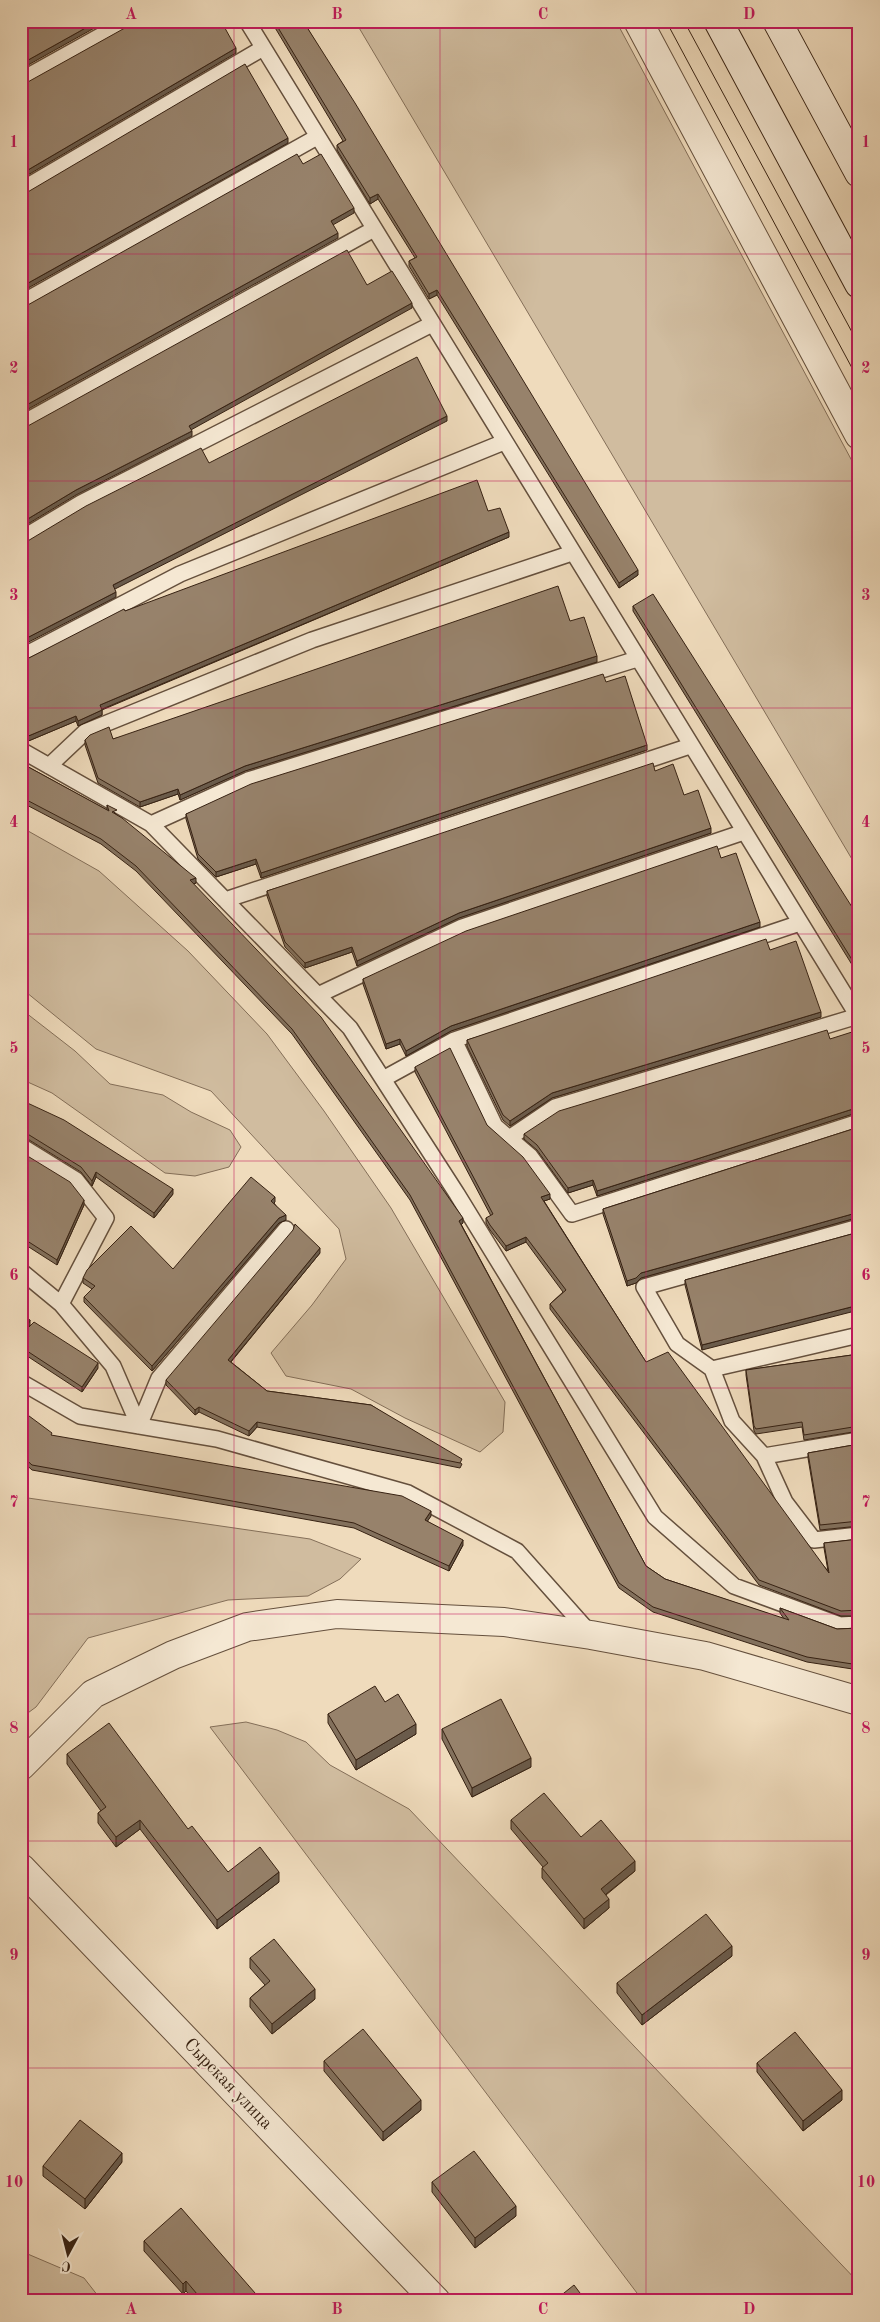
<svg xmlns="http://www.w3.org/2000/svg" width="880" height="2322" font-family="'Old Standard TT',serif">
	<rect width="100%" height="100%" fill="#efdbbc"/>
	<filter id="stains"><feTurbulence type="fractalNoise" baseFrequency=".004" numOctaves="4"/><feColorMatrix values="0 0 0 0 .2 0 0 0 0 .09 0 0 0 0 .02 0 0 0 .5 -.17"/></filter>
	<radialGradient id="worn" r=".72"><stop offset=".6" stop-color="#630" stop-opacity="0"/><stop offset="1" stop-color="#630" stop-opacity=".3"/></radialGradient>
	<!-- green -->
	<path fill="#d0bc9f" stroke="#846f59" d="M355,21h261l243,453v397z
		M21,827l78,44 89,80 79,83 57,77 67,97 114,194 -2,30 -23,20 -75,-34 -54,-29 -65,-13 -15,-23 41,-48 34,-46 -7,-30 -128,-138 -115,-42 -75,-61z
		M21,1009l54,42 35,33 53,11 28,17 39,18 11,17 -12,20 -34,9 -30,-3 -113,-80 -31,-14z
		M21,1492l7,6 282,41 51,20 -21,20 -32,17 -80,4 -140,38 -52,69 -15,11z
		M246,1722l31,8 29,12 24,23 79,44 450,474v18h-216l-433,-574z
		M23,2252l61,26 18,23h-81z"/>
	<g fill="none" stroke-linecap="round" stroke-linejoin="round">
		<defs>
			<path id="lane" d="M247,21l612,997
				M21,80l106,-59
				M21,190l242,-142
				M21,303l296,-166
				M21,424l353,-195
				M21,539l60,-36 351,-179
				M21,657l159,-83 324,-132
				M21,750l130,74 199,204 107,166 198,323 79,69 106,39 19,-1
				M49,766l36,-34 227,-92 260,-87
				M151,824l97,-44 389,-121
				M225,900l465,-154
				M318,995l144,-68 282,-95
				M454,1040l41,86 35,30 42,58 287,-92
				M383,1079l71,-39 346,-117
				M509,1138l46,-31 303,-91
				M21,1146l55,34 30,38 -45,86
				M859,1227l-215,60 33,57 35,25 20,52 32,35 21,46 29,38 45,-5
				M21,1271l40,33 52,62 26,60
				M712,1369l147,-34
				M21,1382l59,34 137,23 191,54 109,58 73,82
				M139,1426l20,-48 127,-149
				M764,1456l95,-16"/>
			<path id="street" d="M638,21l221,414
				M21,1766l72,-72 80,-39 74,-28 90,-13 167,8 87,13 114,21 154,45
				M21,1868l415,433"/>
			<path id="secondary" d="M718,21l141,263
				M777,21l82,152"/>
		</defs>
		<!-- lane casing -->
		<use href="#lane" stroke="#65503d" stroke-width="18"/>
		<!-- street casing -->
		<use href="#street" stroke="#65503d" stroke-width="30"/>
		<!-- secondary casing -->
		<use href="#secondary" stroke="#372213" stroke-width="30"/>
		<!-- lane -->
		<use href="#lane" stroke="#f5e8d3" stroke-width="15"/>
		<!-- street -->
		<use href="#street" stroke="#f5e8d3" stroke-width="28"/>
		<!-- secondary -->
		<use href="#secondary" stroke="#f5e8d3" stroke-width="28"/>
		<!-- tram -->
		<path stroke="#372213" stroke-width="1" d="M666,21l193,360
			M684,21l175,324"/>
	</g>
	<!-- wall -->
	<path fill="#82705c" stroke="#372213" d="M271,21h32l335,554 -19,13 -182,-293 -8,4 -20,-33v-5l6,-3 -37,-59 -8,5 -33,-54v-5l6,-4z
		M488,511l21,26 -407,173v5l-24,11 -2,-5 -50,21h-5v-82h4l100,-49z
		M633,606l226,312v58l-226,-365z
		M570,621l27,41 -352,109 -65,29 -2,-6 -38,13 -42,-24 -13,-38v-5l28,-1z
		M606,682l41,68 -386,128 -5,-14 -40,13 -18,-18 -12,-40v-5z
		M21,763l86,47v-5l10,10 79,68 -3,1 270,339 -2,1 185,342 19,13 119,40 -4,-6v-5l57,21 22,-1v42l-52,-8 -154,-50 -34,-24 -209,-388 -118,-166 -156,-163 -35,-27 -80,-42z
		M655,771l29,24 27,38 -252,85 -102,48 -5,-14 -47,16 -20,-21 -18,-51v-5z
		M721,858l39,69 -309,104 -45,25 -6,-12 -14,5 -23,-65v-5z
		M770,950l51,67 -269,81 -42,28 -7,-6 -36,-74v-6z
		M830,1039l29,15v60l-3,-1 -259,83 -4,-11 -25,8 -31,-43 -13,-11v-5z
		M415,1067l72,58 63,74 -6,2 102,161 182,209 -4,-23v-5l35,-4v77h-18l-82,-31 -209,-276v-5l13,-12 -37,-50 -20,9 -16,-21 -4,-7v-5l5,-2 -76,-144z
		M21,1100l152,94 -19,24 -58,-41 -4,9 -11,-14 -55,-34h-5z
		M859,1127v92l-3,-1 -215,60 -5,5 -9,3 -24,-72v-5z
		M21,1152l63,53 -27,60 -36,-23z
		M275,1202l-1,1 12,17 -7,3 -127,148 -68,-69v-5l8,-8 -9,-6v-5l90,-9z
		M859,1232l-157,118 -17,-65v-5z
		M320,1253l-89,109 36,29 104,14 91,59 -2,4 -203,-41 -8,9 -50,-24 -4,3 -29,-30v-5z
		M21,1314l9,11 -1,2 69,41 -16,24 -61,-40z
		M859,1354v77l-55,9 -2,-13 -46,7 -2,-3 -8,-56v-5z
		M21,1410l31,26 379,80 -4,5 36,24 -14,26 -95,-43 -322,-58 -11,-10z
		M859,1444v82l-39,4 -12,-72v-5z
		M385,1702l31,32 -60,36 -28,-47v-9z
		M442,1729l89,38 -59,30 -30,-58z
		M67,1754l161,118 51,10 -62,47 -77,-100 -24,18 -18,-24v-10l3,-2 -34,-47z
		M511,1820l70,17 54,34 -29,24 3,13 -25,21 -42,-51v-10l1,-1 -32,-38z
		M732,1956l-90,69 -25,-32v-10z
		M250,1958l65,41 -43,35 -22,-27v-9l15,-13 -15,-17z
		M324,2061l97,49 -38,31 -59,-70z
		M757,2063l85,37 -39,31 -46,-59z
		M122,2162l-37,47 -42,-33v-10z
		M432,2182l84,34 -41,32 -43,-56z
		M144,2241l118,60h-67l-9,-10 -3,3 -39,-43z"/>
	<!-- shaded-wall -->
	<path fill="#6a5b4b" stroke="#372213" d="M98,21h9l-86,48v-5z
		M236,48v5l-215,126v-5z
		M288,138v5l-267,149v-5z
		M378,194v5l-8,5v-6z
		M354,208v5l-23,13v-5z
		M338,233v5l-317,175v-5z
		M437,290v5l-8,4v-5z
		M412,303v5l-223,123v-5z
		M447,416v5l-334,169v-5z
		M192,431v5l-116,59 -55,33v-5l55,-33z
		M509,532v5l-409,173v-5z
		M638,570v5l-19,13v-5z
		M116,592v5l-95,49v-5z
		M597,656v6l-352,109 -65,29v-5l65,-29z
		M102,710v5l-24,11v-5z
		M76,716v5l-50,21v-5z
		M647,745v5l-386,128v-5z
		M178,789v5l-38,13v-5z
		M711,828v5l-252,85 -102,48v-5l102,-48z
		M256,859v5l-40,13v-5z
		M196,878v5l-6,2v-5z
		M760,922v5l-309,104 -45,25v-5l45,-25z
		M352,947v5l-47,16v-5z
		M821,1012v5l-269,81 -42,28v-5l42,-28z
		M400,1039v5l-14,5v-5z
		M856,1108v5l-259,83v-5z
		M96,1172v5l-4,9v-5z
		M593,1180v5l-25,8v-5z
		M173,1189v5l-19,24v-5z
		M550,1194v5l-9,3v-5z
		M275,1197v5l-4,4v-5z
		M84,1200v5l-27,60v-5z
		M856,1213v5l-215,60 -5,5 -9,3v-5l14,-8z
		M286,1215v5l-7,3 -127,148v-5l127,-148z
		M463,1218v5l-4,3v-5z
		M526,1237v5l-20,9v-5z
		M320,1248v5l-92,112v-5z
		M859,1305v5l-157,40v-5z
		M30,1320v5l-5,11v-5z
		M98,1363v5l-16,24v-5z
		M199,1407v5l-4,3v-5z
		M257,1422v5l-8,9v-5z
		M431,1511v5l-6,9v-5z
		M463,1540v5l-14,26v-5z
		M416,1724v10l-60,36v-10z
		M531,1758v9l-59,30v-9z
		M140,1820v9l-24,18v-10z
		M635,1861v10l-34,27v-9z
		M279,1872v10l-62,47v-9z
		M609,1899v9l-25,21v-10z
		M732,1946v10l-90,69v-10z
		M315,1989v10l-43,35v-10z
		M842,2090v10l-39,31v-10z
		M421,2100v10l-38,31v-9z
		M122,2153v9l-37,47v-10z
		M516,2206v10l-41,32v-10z
		M186,2281v10l-3,3v-10z"/>
	<!-- building -->
	<path fill="#97826b" stroke="#372213" d="M21,21h77l-77,43z
		M134,21h87l15,27 -215,126v-90l5,-1 106,-59z
		M274,21h29l52,82 283,467 -19,13 -182,-293 -8,4 -20,-33 8,-4 -39,-63 -8,4 -33,-53 9,-5z
		M245,64l43,74 -267,149v-94h5z
		M297,154l6,10 18,-10 33,54 -23,13 7,12 -317,175v-102h5z
		M347,250l20,35 25,-14 20,32 -223,123 3,5 -116,59 -55,33v-96h5z
		M417,357l30,59 -334,169 3,7 -95,49v-99h5l60,-36 115,-58 8,15z
		M477,480l11,31 12,-3 9,24 -409,173 2,5 -24,11 -2,-5 -50,21h-5v-77h4l99,-51 1,2z
		M558,586l12,35 14,-4 13,39 -352,110 -65,29 -2,-6 -38,13 -42,-24 -13,-38 5,-5 19,-8 4,12z
		M653,594l206,324v53l-226,-365z
		M603,674l3,8 19,-6 22,69 -386,128 -5,-14 -40,13 -18,-18 -12,-40 65,-30z
		M21,763l88,48 -2,-6 10,5 -5,2 10,6 70,57 4,3 -6,2 131,137 142,201 -4,3 187,345 19,13 124,41 -9,-12 57,21 22,-1v37l-52,-8 -154,-50 -34,-24 -209,-388 -118,-166 -156,-163 -35,-27 -80,-42z
		M653,763l2,8 18,-7 11,31 14,-5 13,38 -252,85 -102,48 -5,-14 -47,16 -20,-21 -18,-51z
		M717,846l4,12 15,-5 24,69 -309,104 -45,25 -6,-12 -14,5 -23,-65 103,-48z
		M766,939l4,11 26,-9 25,71 -269,81 -42,28 -7,-6 -36,-75z
		M827,1030l3,9 22,-7 7,22v55l-3,-1 -259,83 -4,-11 -25,8 -31,-43 -13,-11 35,-23z
		M450,1048l37,77 36,32 27,37 -9,3 105,165 22,-10 161,221 -5,-30 35,-4v71l-18,1 -82,-31 -209,-276 16,-14 -40,-53 -20,9 -16,-21 -4,-7 7,-4 -78,-147z
		M21,1100l43,20 109,69 -19,24 -58,-41 -4,9 -11,-14 -55,-34h-5z
		M859,1127v87l-3,-1 -215,60 -5,5 -9,3 -24,-72z
		M21,1152l49,30 14,18 -27,60 -36,-23z
		M251,1177l24,20 -4,4 15,14 -7,3 -127,148 -68,-69 11,-11 -12,-8 4,-8 44,-44 42,43z
		M295,1224l25,24 -92,112 39,31 104,14 91,54 -2,4 -203,-41 -8,9 -50,-24 -4,3 -29,-30 127,-150z
		M859,1232v73l-157,40 -17,-65z
		M21,1314l9,6 -5,11 9,-9 64,41 -16,24 -61,-40z
		M859,1354v72l-55,9 -2,-13 -46,7 -2,-3 -8,-56z
		M21,1410l31,23 -1,2 351,61 29,15 -6,9 38,20 -14,26 -95,-43 -322,-58 -11,-10z
		M859,1444v77l-39,4 -12,-72z
		M375,1686l10,16 13,-8 18,30 -60,36 -28,-46z
		M501,1699l30,59 -59,30 -30,-59z
		M109,1723l79,106 4,-3 36,46 32,-25 19,25 -62,48 -77,-100 -24,17 -18,-24 8,-6 -39,-53z
		M544,1793l37,44 20,-17 34,41 -34,28 8,10 -25,20 -42,-51 6,-5 -37,-43z
		M706,1914l26,32 -90,69 -25,-32z
		M274,1939l41,50 -43,35 -22,-26 20,-17 -20,-23z
		M363,2029l58,71 -38,32 -59,-71z
		M795,2032l47,58 -39,31 -46,-58z
		M80,2120l42,33 -37,46 -42,-33z
		M474,2151l42,55 -41,32 -43,-56z
		M181,2208l81,93h-59l-17,-20 -3,3 -39,-43z
		M574,2285l12,16h-32z"/>
	<!-- grid -->
	<path fill="none" stroke="#c2185b" stroke-width="1" stroke-opacity="0.55" d="M234,21v2280M440,21v2280M646,21v2280M21,254h838M21,481h838M21,708h838M21,934h838M21,1161h838M21,1388h838M21,1614h838M21,1841h838M21,2068h838"/>
	<g text-anchor="middle" dominant-baseline="central" stroke-width="4" stroke-linejoin="round" paint-order="stroke">
		<!-- street labels -->
		<g font-size="18" fill="#372213" stroke="#f5e8d3">
			<text transform="translate(228 2084) rotate(46)">Сырская улица</text>
		</g>
	</g>
	<!-- margin -->
	<rect width="880" height="2322" fill="none" stroke="#efdbbc" stroke-width="55"/>
	<!-- north arrow -->
	<g transform="translate(68 2254) rotate(187)" stroke="#f5e8d3" stroke-width="4" paint-order="stroke">
	<path d="M0-4L9 19L0 12L-9 19Z" fill="#372213"/>
	<text y="-8" font-size="14" font-weight="bold" text-anchor="middle" fill="#372213">С</text>
	</g>
	<rect x="28" y="28" width="824" height="2266" fill="none" stroke="#c2185b" stroke-width="2"/>
	<g font-size="16" text-anchor="middle" font-weight="bold" fill="#c2185b">
		<text x="131" y="19">A</text>
		<text x="337" y="19">B</text>
		<text x="543" y="19">C</text>
		<text x="749" y="19">D</text>
		<text x="14" y="147">1</text>
		<text x="866" y="147">1</text>
		<text x="14" y="373">2</text>
		<text x="866" y="373">2</text>
		<text x="14" y="600">3</text>
		<text x="866" y="600">3</text>
		<text x="14" y="827">4</text>
		<text x="866" y="827">4</text>
		<text x="14" y="1053">5</text>
		<text x="866" y="1053">5</text>
		<text x="14" y="1280">6</text>
		<text x="866" y="1280">6</text>
		<text x="14" y="1507">7</text>
		<text x="866" y="1507">7</text>
		<text x="14" y="1733">8</text>
		<text x="866" y="1733">8</text>
		<text x="14" y="1960">9</text>
		<text x="866" y="1960">9</text>
		<text x="14" y="2187">10</text>
		<text x="866" y="2187">10</text>
		<text x="131" y="2314">A</text>
		<text x="337" y="2314">B</text>
		<text x="543" y="2314">C</text>
		<text x="749" y="2314">D</text>
	</g>
	<rect width="100%" height="100%" filter="url(#stains)"/>
	<rect width="100%" height="100%" fill="url(#worn)"/>
</svg>
